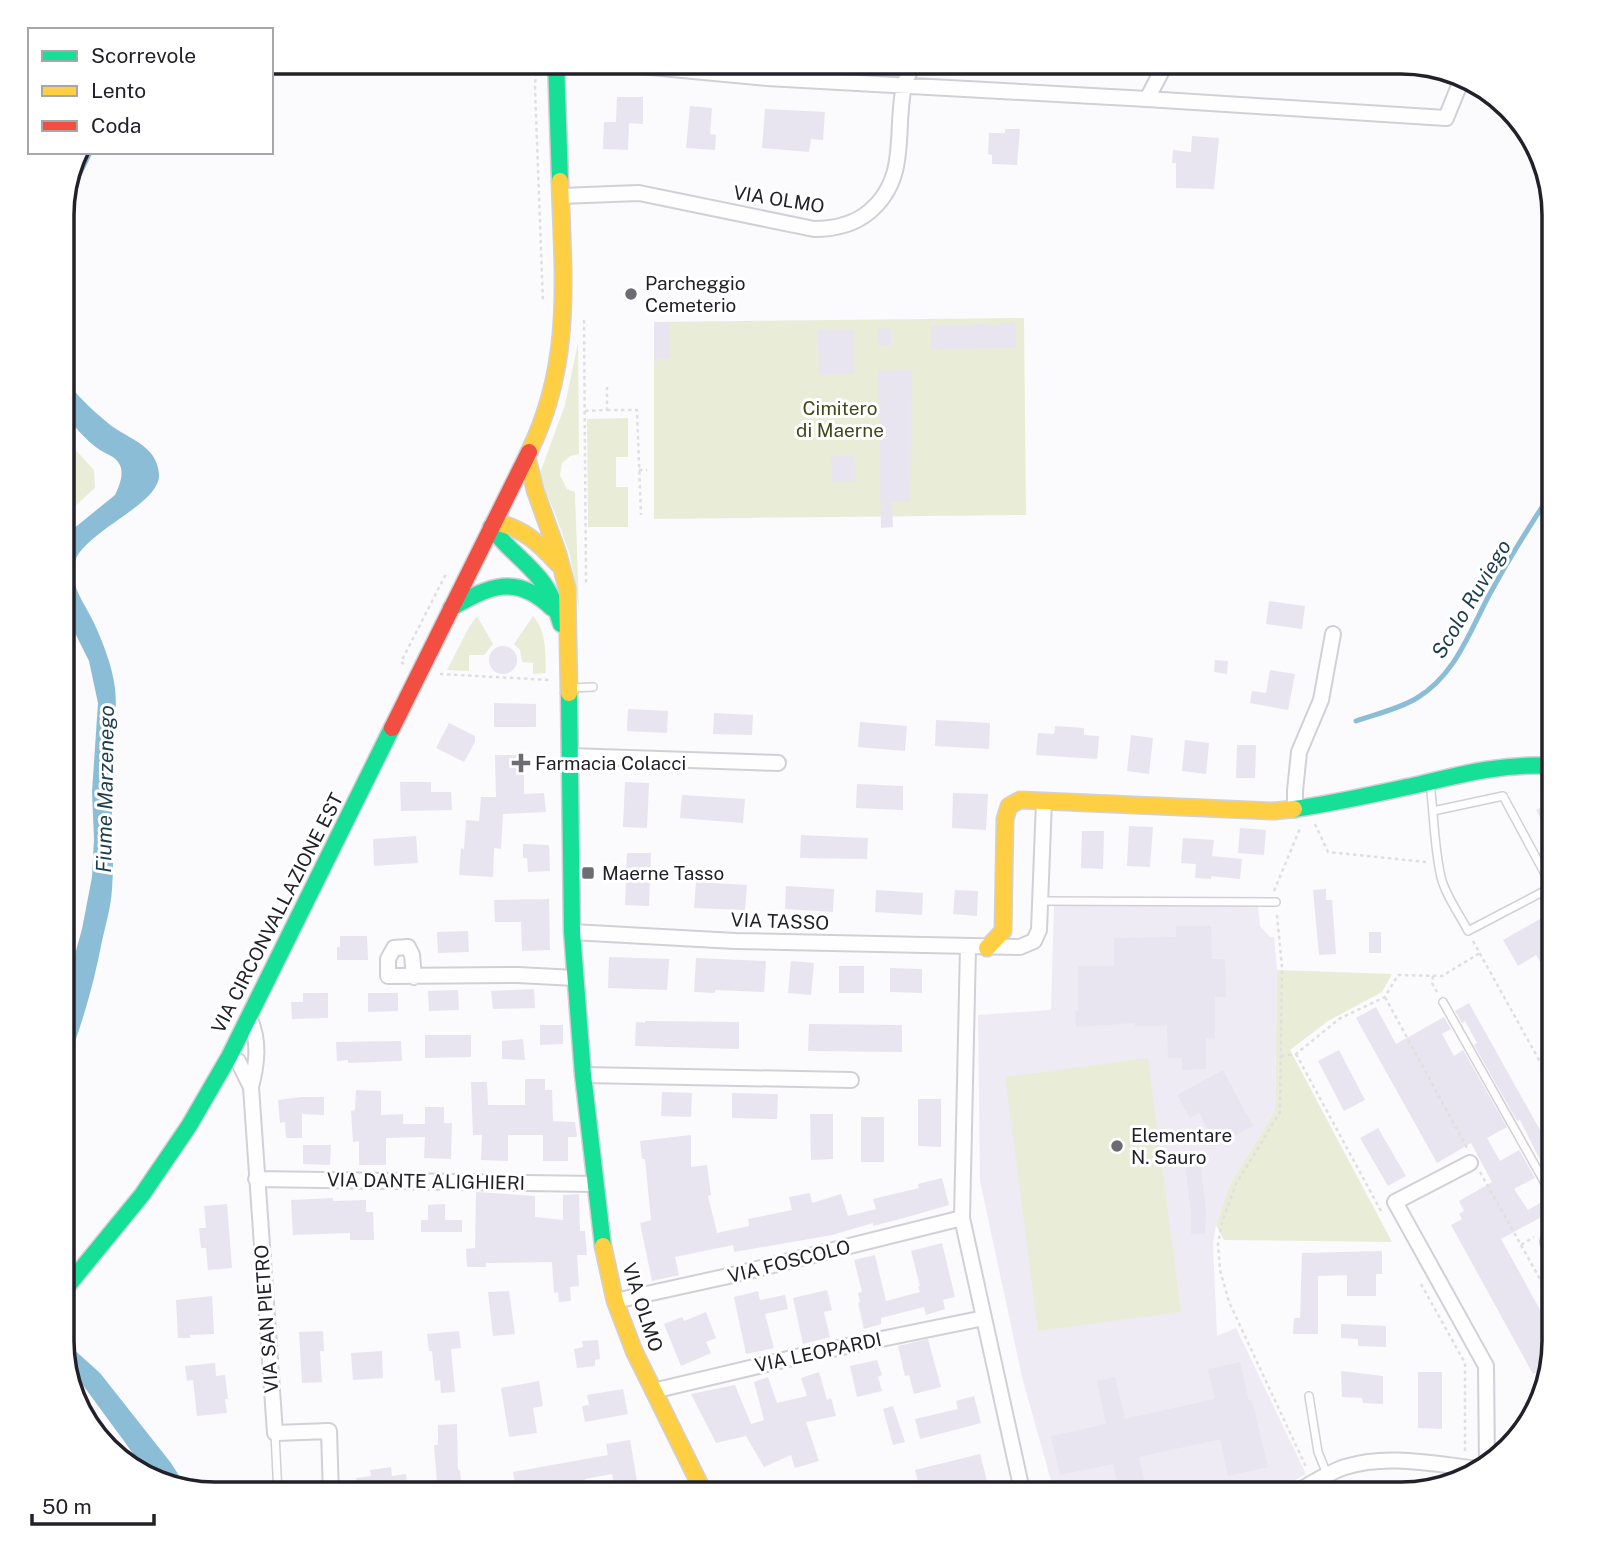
<svg xmlns="http://www.w3.org/2000/svg" width="1615" height="1556" font-family="'Public Sans',sans-serif">
	<rect width="100%" height="100%" fill="#fbfafd"/>
	<!-- built -->
	<path fill="#eeebf4" d="M1054,906h204l2,20 10,11h4l3,33 -2,141 -45,73 -14,41 -3,19 4,92 19,-8 70,146 -39,21h-212l-33,-118 -42,-196 -2,-166 73,-5z"/>
	<!-- green -->
	<path fill="#e9edd8" d="M1024,318l2,197 -372,4v-197z
		M578,343l1,111 -9,2 -8,7 -2,12 7,14 8,3 4,119 -9,-56 -14,-39 -17,-40 26,-71z
		M628,418v39h-12v30h12v40h-40l-1,-108z
		M62,435l32,35 1,18 -33,30z
		M477,616l16,28 -9,11h-15v16l-22,-1 22,-43z
		M533,616c14,16 12,36 13,57l-13,1v-11l-11,-1 -2,-12 -6,-6z
		M61,646l11,51 -5,196 -6,30z
		M1277,970l115,4 -10,18 -54,29 -38,29 102,192 -168,-2 -8,-15 14,-41 45,-73z
		M1148,1058l33,254 -143,19 -33,-254z"/>
	<!-- water -->
	<path fill="#8bbed6" d="M76,152h17l-14,29 -16,16z
		M62,375c13,19 29,34 47,49 19,15 48,21 50,50 3,32 -84,59 -86,95 -2,18 14,38 21,54 9,20 18,42 21,65 3,27 -3,56 -4,84 0,39 4,78 1,117 -1,17 -6,35 -10,52 -9,47 -22,92 -41,136v-72l21,-76 10,-52 2,-38 -2,-47 6,-89 -9,-42 -28,-56 1,-67 53,-43c4,-8 8,-18 6,-27 -3,-11 -13,-13 -21,-18 -15,-10 -28,-26 -38,-41z
		M61,1338l39,35 71,90 17,27 -34,-8 -77,-105 -11,-10z"/>
	<g fill="none" stroke-linecap="round" stroke-linejoin="round">
		<!-- stream -->
		<path stroke="#8bbed6" stroke-width="5" d="M1356,721c20,-7 43,-12 61,-23 40,-24 53,-69 75,-108 19,-35 40,-68 62,-101"/>
	</g>
	<!-- building -->
	<path fill="#e8e5f0" d="M617,97h26v27l-14,-1 -1,27 -25,-1 1,-27h12z
		M690,106l22,2 -2,26 6,1 -1,15 -29,-2z
		M765,109l60,3 -2,28 -12,-1 -2,13 -47,-4z
		M1005,129h15l-3,36 -25,-1v-9l-4,-1 1,-21h16z
		M1192,136l27,2 -5,51 -38,-1v-25h-4l1,-13 18,2z
		M654,322h16v37h-16z
		M999,323h16l1,25 -85,1v-23l54,-2 15,3z
		M877,328l14,1v16h-13z
		M818,329l36,1v44l-35,1z
		M912,370l-2,132h-18l1,25 -12,1 -3,-157z
		M854,455l1,27h-23l-1,-26z
		M1269,601l36,5 -3,23 -36,-5z
		M489 660a14 14 0 1 1 28 0a14 14 0 1 1-28 0Z
		M1215,660l13,1 -1,13 -13,-2z
		M1270,670l25,4 -7,36 -38,-7 2,-12 14,2z
		M494,703l42,1v23h-42z
		M628,709l40,2 -1,22 -40,-2z
		M714,713l39,2 -1,20 -39,-1z
		M936,720l54,3 -1,26 -54,-3z
		M860,722l47,4 -2,25 -47,-4z
		M449,723l26,13v6l-11,20 -28,-14z
		M1055,726l29,2v7l15,1 -2,23 -61,-4 2,-22 16,1z
		M1131,735l22,3 -4,36 -22,-3z
		M1185,740l24,3 -3,31 -24,-3z
		M1237,745h19l-1,33h-19z
		M495,755h29v39l20,-1 2,19 -43,2 -2,35 -7,-1 -1,29 -34,-2 2,-27 3,1 2,-29 13,1 2,-24h15z
		M400,782h31v10h20l1,18 -51,1z
		M625,782l24,1 -2,45 -24,-1z
		M857,784l46,2v24l-47,-2z
		M953,793l35,1 -2,36 -34,-2z
		M682,795l63,4 -2,24 -63,-5z
		M1554,801v41l-18,-32z
		M1129,826l24,1 -3,40 -23,-1z
		M1240,828l26,2 -2,25 -26,-2z
		M1082,831h22l-1,38 -22,-1z
		M801,835l67,3 -1,21 -67,-1z
		M416,836l2,27 -44,3 -1,-27z
		M1183,838l31,2 -2,16 30,3 -2,20 -29,-3v3l-16,-1 1,-14 -15,-1z
		M523,844l26,1 1,26 -22,1 -1,-14h-4z
		M627,853h24l-2,53 -24,-1z
		M696,882l51,3 -2,25 -51,-2z
		M786,886l48,3 -1,23 -48,-3z
		M1326,889v11h6l4,54 -17,1 -6,-65z
		M876,890l47,3 -1,22 -47,-3z
		M955,890l23,1 -1,25 -24,-2z
		M549,899l1,51 -28,1 -1,-29h-26l-1,-22z
		M1554,911v74l-18,-30 -18,11 -15,-26z
		M1176,926h35l1,33h13l1,38h-11v41h-9v31l-24,1v-12h-14l-1,-32h-32v-3l-59,4 -1,-16h3v-45h36v-28l62,-1z
		M468,931l1,21 -31,1 -1,-21z
		M1369,932h12v21h-12z
		M340,936h27l1,24h-31v-13h3z
		M609,957l60,2 -2,31 -59,-2z
		M696,958l70,3 -2,31 -49,-2v3l-21,-1z
		M791,961l23,2 -3,32 -23,-2z
		M839,966h25v27h-25z
		M890,968l32,1v24l-32,-1z
		M534,989l1,19 -42,1 -2,-18z
		M458,990l1,20 -30,1 -1,-20z
		M303,993h25v25l-36,1 -1,-17h12z
		M368,993h30v18l-30,1z
		M1469,1003l85,152v13l-8,4 -26,-52 -3,1 -43,-76 3,-2 -12,-22 -3,2 -7,-12z
		M1376,1007l20,37 48,-27 7,12 -9,5 12,22 9,-6 44,77 -20,11 13,23 19,-11 16,28 -21,11 14,21 19,-11 7,6v5l-53,29 53,96 -5,29 -16,10 -82,-149 11,-6 -3,-5 5,-3 -5,-10 33,-19 -21,-39 -34,20 -81,-145z
		M645,1021l94,1v27l-104,-3 1,-24 9,1z
		M809,1024l93,1v27l-94,-1z
		M540,1025h23v19l-23,1z
		M425,1035h46v22l-46,1z
		M523,1039l2,21 -23,-1v-18z
		M401,1041l1,20 -54,2v-3l-11,1 -1,-19z
		M1339,1050l26,50 -21,11 -26,-50z
		M1223,1070l30,56 -37,19 -17,-32 -9,5 -13,-23z
		M525,1079h20v11h7l1,31 22,1 2,15h-9v24h-25v-26h-35v26l-27,-1 1,-25h-9l-2,-53h16l1,23h37z
		M356,1090l25,1v24l22,-1v10h22v-17h19v16h8l-1,36 -27,-1 1,-21 -39,1v27h-27v-24l-6,1 -2,-31 4,-1z
		M662,1092l30,1 -1,24 -30,-1z
		M732,1093l46,1 -1,25 -45,-1z
		M301,1097h23v18l-22,-1v24h-16l-1,-16 -5,1 -2,-23z
		M918,1099h23v48l-23,-1z
		M810,1114h23v45l-22,1z
		M861,1117h23v45h-23z
		M1378,1128l28,48 -18,10 -28,-48z
		M691,1135v32l16,-2 4,30 -3,1 9,37 32,-7 -1,-7 44,-9 -3,-13 21,-4 2,10 29,-9 7,22 28,-7 -3,-10 46,-11 -1,-4 24,-6 7,27 -45,13 -31,8v-3l-41,12 -98,17 -1,-7 -58,12 4,18 -27,6 -12,-58 11,-3 -6,-61h-3l-2,-18z
		M303,1145h28l-1,20 -27,-1z
		M1199,1151l7,61 -1,22h-14v-20l-7,-62z
		M476,1192l59,4v21l28,3v-25l16,-1 1,37h5l2,24h-10l2,31 -9,1 1,14 -12,1 -1,-10 -4,1 -2,-31 -66,1v4h-19l-1,-18 9,-1z
		M333,1198v3l33,-1v12h7l1,28h-24v-7l-57,2 -2,-35z
		M227,1204l5,64 -24,2 -2,-22h-5l-2,-20h7l-2,-22z
		M445,1204v16h17v12h-41v-12h7v-15z
		M942,1243l13,54 -12,3 2,9 -19,6 -2,-8 -43,11v6l-17,5 -6,-26 2,-1 -2,-9 4,-1 -8,-32 21,-5 11,46 34,-9 -2,-6h2l-9,-35z
		M1382,1251v23h-6v22h-29v-21l-29,1v58h-25l1,-16h6l2,-65z
		M827,1290l5,20 -8,2 6,25 -27,7 -10,-46z
		M509,1291l6,43 -22,2 -5,-44z
		M758,1291l2,9 25,-5 3,14 -23,5 9,34 -28,6 -12,-57z
		M212,1296l2,38 -24,1v3h-12l-2,-38z
		M706,1312l10,26 -10,4 5,11 -30,13 -17,-42 18,-7 2,4z
		M1341,1324l45,2v21l-28,-1v-7l-17,-1z
		M323,1331l1,20h-4l2,31 -20,1 -3,-51z
		M459,1331l2,17 -10,1 4,43 -14,1 -1,-13 -5,1 -3,-30h-3l-2,-17z
		M928,1339l13,48 -27,7 -5,-19 -4,1 -7,-30z
		M598,1340l2,19 -5,1v6l-18,2 -3,-19 9,-2 -1,-6z
		M382,1351l1,27 -30,2 -2,-27z
		M877,1360l5,15 -4,2 4,14 -25,6 -7,-31z
		M1240,1362l9,39 3,-1 16,67 -40,9 -8,-37 -81,18 8,35 -27,3 -7,-31 -53,11 -9,-39 55,-12 -9,-43 18,-4 10,42 90,-20 -7,-30z
		M215,1363l1,13 9,-1 3,24h-3l2,14 -30,3 -4,-36 -6,1 -2,-15z
		M1341,1371l42,5v28l-20,-1 -1,-5 -20,-1z
		M819,1372l8,28 4,-2 5,18 -30,6 13,39 -24,7 -4,-13 -27,12 -18,-31 -30,7 -25,-49 44,-9 16,39 13,-4 -10,-38 14,-5 9,26 30,-7 -6,-18z
		M1418,1372h24v57l-24,-1z
		M539,1381l4,25 -10,2 4,25 -28,4 -8,-49z
		M623,1389l5,25 -43,8 -3,-16 7,-1 -2,-10z
		M974,1396l7,27 -61,16 -5,-20 43,-10 -2,-8z
		M893,1406l12,36 -12,3 -10,-36z
		M457,1424l1,46h2l2,20 -5,5h-19l-4,-50h4v-20z
		M630,1440l7,41 -23,4 -2,-11 -27,5 1,4 -69,12 -4,-23 95,-17 -2,-11z
		M980,1454l8,31 -40,10h-27l-6,-25z
		M391,1467l1,9 14,-2 2,21h-50l-2,-17 15,-2 -1,-6z
		M1409,1481l1,12 -18,2 -1,-12z"/>
	<g fill="none" stroke-linecap="round" stroke-linejoin="round">
		<defs>
			<path id="lane" d="M572,688l21,-1
				M1430,783c4,31 4,64 11,94 4,18 19,38 27,54l84,-44 -49,-91 -70,15
				M1040,901l236,1
				M1443,1002l111,197
				M1309,1396l9,56 9,22
				M275,1433l3,62"/>
			<path id="street" d="M587,61l180,17 380,21 20,-38
				M1147,99l299,19 13,-32
				M560,196l79,-3 175,36c20,0 39,-4 55,-17 41,-34 25,-81 35,-126 2,-9 7,-17 11,-25
				M570,756l208,7
				M1295,810v-19l4,-39 22,-52 12,-66
				M572,932l163,9 285,6 14,-6 5,-11 5,-129
				M968,947l-6,271 61,277
				M414,977l-2,-22 -4,-8 -14,1 -6,11v17l130,-1 57,3
				M249,1017c11,23 8,47 2,70l24,346 54,-2 2,64
				M229,1057l9,4 13,26
				M583,1075l268,5
				M1470,1163l-75,39 91,164 1,99
				M256,1179l340,5
				M1554,1231l-4,2 -2,9 6,10
				M615,1301l118,-26 229,-57
				M653,1391l160,-38 171,-35
				M1292,1495c17,-10 35,-22 53,-28 43,-14 93,-2 136,2"/>
			<path id="fast" d="M556,61l4,120
				M491,527c14,20 34,33 49,52 11,13 16,29 21,45
				M451,608c39,-22 65,-35 101,0
				M569,693l3,239 11,143 20,171
				M1294,809c43,-6 85,-16 127,-25 44,-11 87,-21 133,-18
				M61,1294l81,-99 47,-69 40,-69 163,-329"/>
			<path id="slow" d="M529,452c44,-89 34,-174 31,-271
				M527,457l8,33 23,64 9,34 2,105
				M494,522c28,5 45,21 64,42
				M987,948l16,-17 2,-112 4,-13 11,-6 254,11 20,-2
				M603,1246l12,55 19,50 71,144"/>
			<path id="jam" d="M392,728l137,-276"/>
		</defs>
		<!-- lane casing -->
		<use href="#lane" stroke="#d2d0d6" stroke-width="10"/>
		<!-- street casing -->
		<use href="#street" stroke="#d2d0d6" stroke-width="18"/>
		<!-- fast casing -->
		<use href="#fast" stroke="#d2d0d6" stroke-width="19"/>
		<!-- slow casing -->
		<use href="#slow" stroke="#d2d0d6" stroke-width="19"/>
		<!-- jam casing -->
		<use href="#jam" stroke="#d2d0d6" stroke-width="19"/>
		<!-- path -->
		<path stroke="#dfdfdf" stroke-width="2.5" stroke-dasharray="3.5 3.5" stroke-linecap="butt" d="M536,65l-1,23 8,215
			M584,320l2,263
			M607,410h30l4,105
			M585,411l22,-1v-23
			M639,470h8
			M404,664l-3,-2 46,-90
			M440,674l109,6
			M1315,824l13,28 98,10
			M1274,891l27,-65
			M1277,915l5,52 -2,145 -44,72 -14,38 -4,22 2,26 9,32 78,167
			M1473,941l81,146
			M1433,976l-1,7 5,9
			M1385,997l82,151
			M1296,1054l85,157
			M1281,1056l15,-2 43,-35 46,-22 13,-22 44,1 38,-23
			M1480,1172l41,73 13,-8
			M1521,1245l33,59
			M1421,1284l44,79v89"/>
		<!-- lane -->
		<use href="#lane" stroke="#fefeff" stroke-width="7"/>
		<!-- street -->
		<use href="#street" stroke="#fefeff" stroke-width="14"/>
		<!-- fast -->
		<use href="#fast" stroke="#16e098" stroke-width="16"/>
		<!-- slow -->
		<use href="#slow" stroke="#ffcf43" stroke-width="16"/>
		<!-- jam -->
		<use href="#jam" stroke="#f24e42" stroke-width="16"/>
	</g>
	<!-- markers -->
	<g fill="#6e6c73" stroke="#fff" stroke-width="2.5">
		<circle cx="631" cy="294" r="7"/>
		<path d="M517.5 752.5h7v7h7v7h-7v7h-7v-7h-7v-7h7z"/>
		<rect x="581" y="866" width="14" height="14" rx="3.5"/>
		<circle cx="1117" cy="1146" r="7"/>
	</g>
	<g text-anchor="middle" dominant-baseline="central" stroke-width="6" stroke-linejoin="round" paint-order="stroke">
		<!-- street labels -->
		<g font-size="19" fill="#222029" stroke="#fff">
			<text transform="translate(779 199) rotate(9)">VIA OLMO</text>
			<text transform="translate(277 913) rotate(-63)">VIA CIRCONVALLAZIONE EST</text>
			<text transform="translate(780 921) rotate(2)">VIA TASSO</text>
			<text transform="translate(426 1181) rotate(1)">VIA DANTE ALIGHIERI</text>
			<text transform="translate(789 1261) rotate(-14)">VIA FOSCOLO</text>
			<text transform="translate(643 1307) rotate(72)">VIA OLMO</text>
			<text transform="translate(266 1319) rotate(-94)">VIA SAN PIETRO</text>
			<text transform="translate(818 1352) rotate(-12)">VIA LEOPARDI</text>
		</g>
		<!-- poi labels -->
		<g font-size="19" fill="#222029" stroke="#fff" text-anchor="start">
			<text x="645" y="283">Parcheggio<tspan x="645" dy="22">Cemeterio</tspan></text>
			<text x="535" y="763">Farmacia Colacci</text>
			<text x="602" y="873">Maerne Tasso</text>
			<text x="1131" y="1135">Elementare<tspan x="1131" dy="22">N. Sauro</tspan></text>
		</g>
		<!-- park labels -->
		<g font-size="19" fill="#414918" stroke="#fff">
			<text x="840" y="408">Cimitero<tspan x="840" dy="22">di Maerne</tspan></text>
		</g>
		<!-- water labels -->
		<g font-size="21" font-style="italic" fill="#1c3d4d" stroke="#fff">
			<text transform="translate(1471 599) rotate(-59)">Scolo Ruviego</text>
			<text transform="translate(105 789) rotate(-89)">Fiume Marzenego</text>
		</g>
	</g>
	<!-- crop -->
	<path d="M0 0H1615V1556H0ZM215 74H1401A141 141 0 0 1 1542 215V1341A141 141 0 0 1 1401 1482H215A141 141 0 0 1 74 1341V215A141 141 0 0 1 215 74Z" fill="#fff" fill-rule="evenodd"/>
	<path fill="none" stroke="#222029" stroke-width="3.5" d="M215 74H1401A141 141 0 0 1 1542 215V1341A141 141 0 0 1 1401 1482H215A141 141 0 0 1 74 1341V215A141 141 0 0 1 215 74Z"/>
	<!-- legend -->
	<rect x="28" y="28" width="245" height="126" fill="#ffffff" stroke="#a7a6a9" stroke-width="2"/>
	<rect x="42" y="51" width="35" height="10" fill="#16e098" stroke="#a7a6a9" stroke-width="2"/>
	<text x="91" y="63" font-size="21" fill="#222029">Scorrevole</text>
	<rect x="42" y="86" width="35" height="10" fill="#ffcf43" stroke="#a7a6a9" stroke-width="2"/>
	<text x="91" y="98" font-size="21" fill="#222029">Lento</text>
	<rect x="42" y="121" width="35" height="10" fill="#f24e42" stroke="#a7a6a9" stroke-width="2"/>
	<text x="91" y="133" font-size="21" fill="#222029">Coda</text>
	<!-- scale -->
	<path d="M32 1514v10h122v-10" fill="none" stroke="#222029" stroke-width="3.5"/>
	<text x="42" y="1514" font-size="21" fill="#222029" stroke="#ffffff" stroke-width="5" paint-order="stroke">50 m</text>
</svg>
